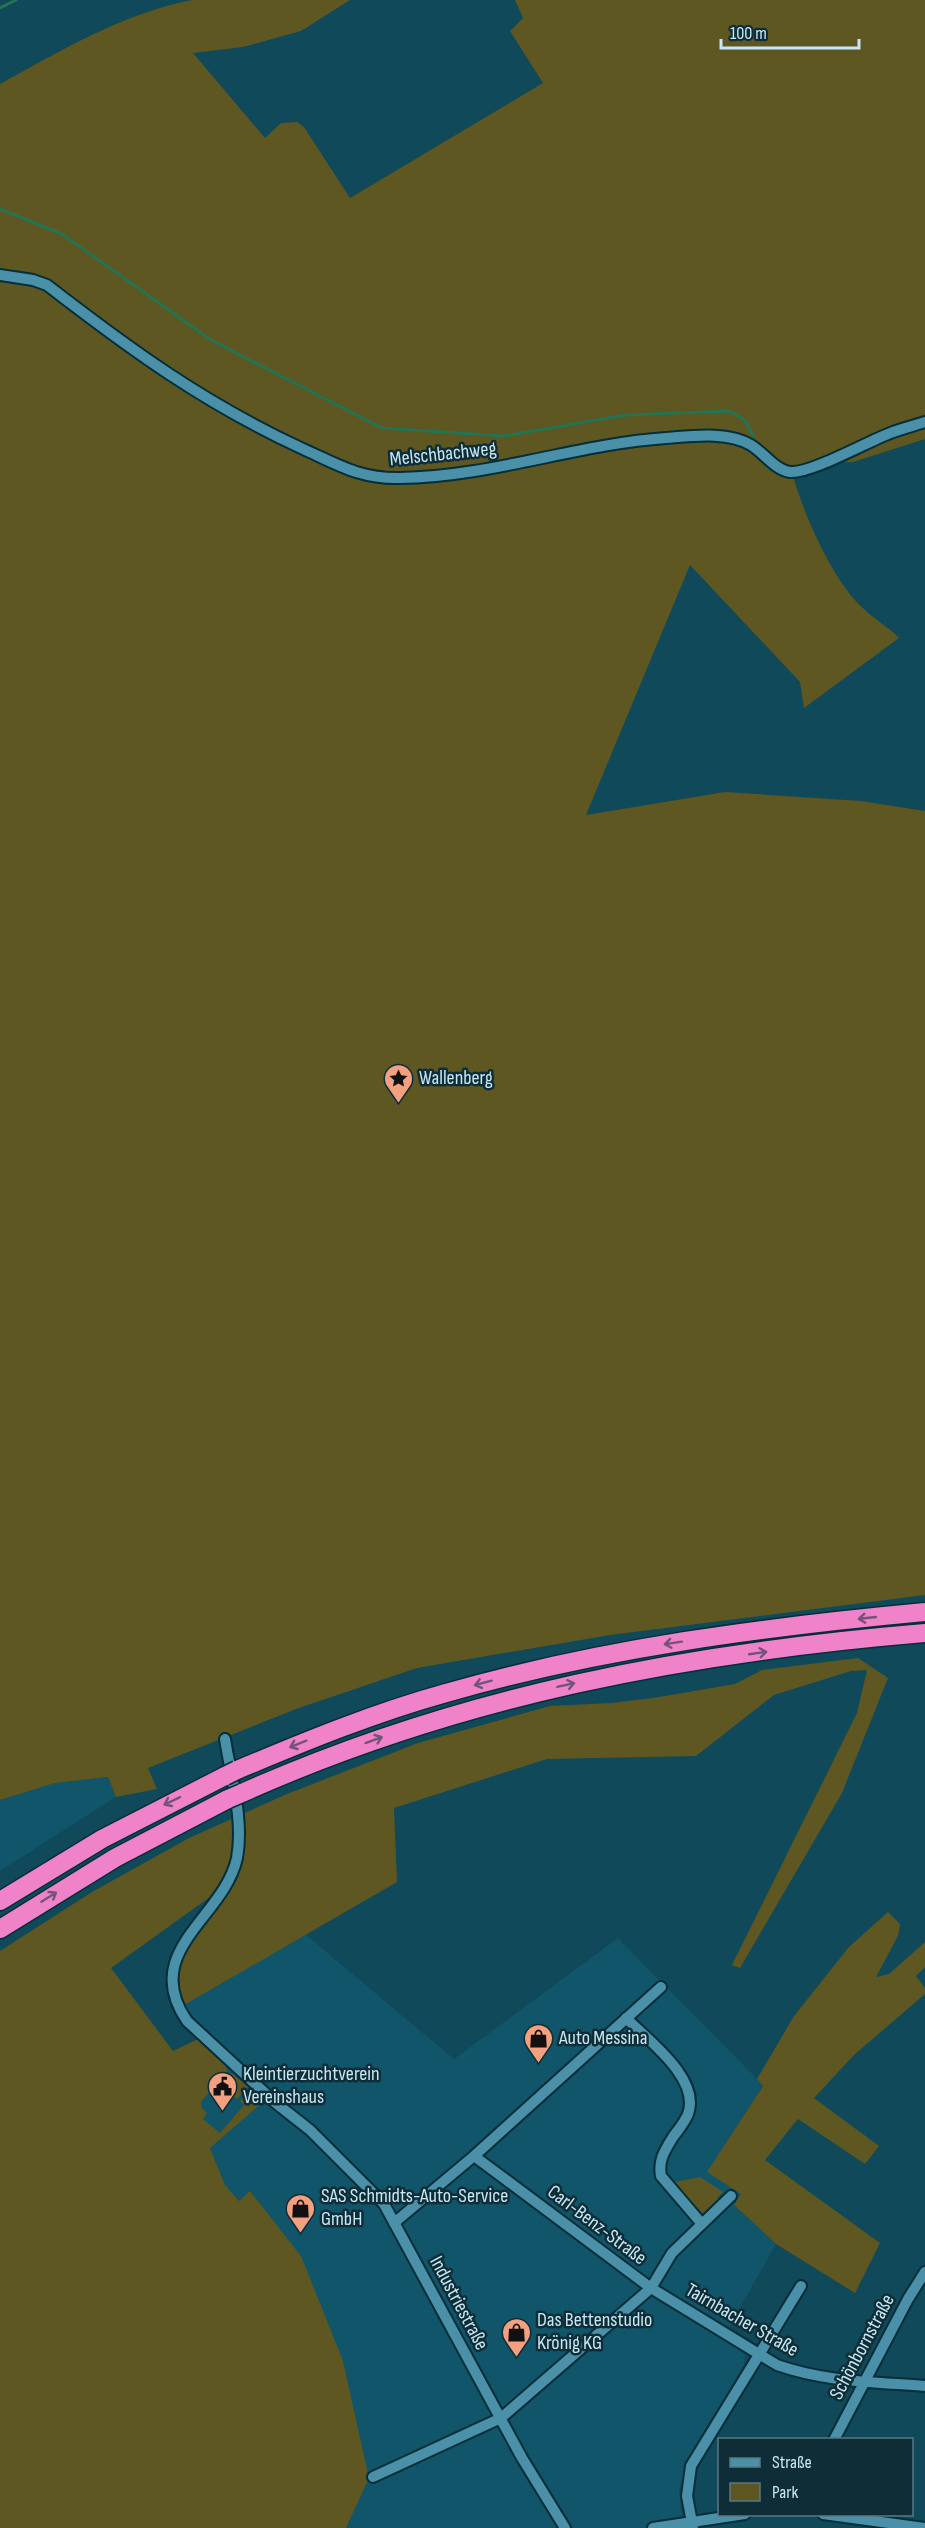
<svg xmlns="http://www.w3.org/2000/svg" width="925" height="2528" font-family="'Sofia Sans Condensed',sans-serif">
	<rect width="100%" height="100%" fill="#0f495a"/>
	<!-- built -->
	<path fill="#105569" d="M108,1777l8,20 -116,74v-71l55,-17z
		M305,1934l149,125 164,-121 145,147 -55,87 33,22 -7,11 42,39 -52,92 21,16 -1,13 -51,88 -14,35 4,40h-337l23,-51 -118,-285 -12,9 -14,-16 -16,-40 -8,-43 -28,-51 25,-12 -19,-31z"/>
	<!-- green -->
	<path fill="#5e5721" d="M192,0h158l-49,31 -58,16 -50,6 72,85 16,-15 16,-1 7,5 46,71 193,-115 -33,-52 13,-13 -8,-18h410v439l-72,23 -38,1 -24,5c10,41 41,113 73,141 11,11 24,17 35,29l-95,70 -4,-26 -110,-117 -104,250 139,-23 136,9 64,10v784l-315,40 -193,33 -121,41 -148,59 9,21 -41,8 -8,-20 -53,6 -55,17v-1716c60,-33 124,-71 192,-84z
		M858,1658l30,20 -46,115 -102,175 -8,-3 125,-252 10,-43 -16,1 -77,24 -78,61 -149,3 -153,49 3,74 -218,126 -4,-47 56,-79 -120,86 62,83 25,-12 28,27 1,5 -26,31 1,6 5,5 -4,6 17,14 24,-28 -4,-4 10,-12 14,12 -54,47 15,37 14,16 11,-10 51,65 42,105 26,117 -23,50h-346v-577l92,-59 97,-54 98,-44 131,-51 132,-37 61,-3 42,-5 82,-14 27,-14z
		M888,1912l12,12 -2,12 -22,41 13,-3 36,-32v25l-9,9 9,12v6l-71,61 -40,43 65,48 -14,18 -67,-45 -33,41 115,83 -25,50 -79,-49 -42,-39 7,-11 -34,-22 56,-86 -6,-7 37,-63 55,-69z
		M232,2073l16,14 -11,12 -15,-14z
		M700,2177l23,15 -6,6 4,4 -14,11 -9,-1 -28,-29z"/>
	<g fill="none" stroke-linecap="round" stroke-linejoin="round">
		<!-- stream -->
		<path stroke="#227453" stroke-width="3" d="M0,8l16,-8
			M0,209l62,25 149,106 171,88 122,8 122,-21 103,-4 16,9 8,16"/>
		<defs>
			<path id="street" d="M0,275l33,5 14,5c84,65 157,118 254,163 36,16 58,31 99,30 90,-1 177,-34 266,-40 26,-2 62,-7 85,7 13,8 24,25 39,27 20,2 77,-30 98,-38 12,-5 25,-8 37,-12
				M225,1739c6,38 19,81 12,119 -13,60 -98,93 -50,163l90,83 33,26 74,74 138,254 43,70
				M626,2018c22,22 75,61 62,96 -3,8 -10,16 -15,23 -8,13 -15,23 -12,39l41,48
				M474,2156l187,-169
				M731,2196l-59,57 -21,35 126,77c48,17 98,17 148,21
				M834,2440l74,-141 17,-27
				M373,2477l128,-59 150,-130 -177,-132 -80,67
				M823,2514l102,14
				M653,2528l92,-14
				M693,2528l-6,-32 4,-30 110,-180"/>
			<path id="highway" d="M237,1770c69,-29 137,-57 209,-77 156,-45 318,-66 479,-81
				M242,1793c219,-98 445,-140 683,-160
				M0,1901l102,-62 123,-63
				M0,1929l115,-71 113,-59"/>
		</defs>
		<!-- street casing -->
		<use href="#street" stroke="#052e39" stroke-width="14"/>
		<!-- highway casing -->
		<use href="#highway" stroke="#052e39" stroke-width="21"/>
		<!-- street -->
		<use href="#street" stroke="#4a90a8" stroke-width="10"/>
		<!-- highway -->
		<use href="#highway" stroke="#f082c9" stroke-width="18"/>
		<defs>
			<path id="highway-bridge" d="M225,1776l12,-6
				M228,1799l14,-6"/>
		</defs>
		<!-- highway-bridge casing -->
		<use href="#highway-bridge" stroke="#052e39" stroke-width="21" stroke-linecap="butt"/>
		<!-- highway-bridge -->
		<use href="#highway-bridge" stroke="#f082c9" stroke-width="18"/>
	</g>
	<!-- one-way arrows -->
	<defs><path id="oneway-shaft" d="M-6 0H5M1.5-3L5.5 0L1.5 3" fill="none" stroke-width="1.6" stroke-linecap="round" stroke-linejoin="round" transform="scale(1.5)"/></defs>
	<g stroke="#745379">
		<use href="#oneway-shaft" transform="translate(867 1618) rotate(174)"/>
		<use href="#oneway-shaft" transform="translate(673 1643) rotate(171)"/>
		<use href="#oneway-shaft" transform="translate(758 1653) rotate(-8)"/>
		<use href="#oneway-shaft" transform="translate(483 1683) rotate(165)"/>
		<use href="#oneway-shaft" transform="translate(566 1685) rotate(-12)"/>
		<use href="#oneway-shaft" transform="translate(374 1740) rotate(-20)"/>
		<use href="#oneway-shaft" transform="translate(298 1744) rotate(158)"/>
		<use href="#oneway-shaft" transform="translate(172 1801) rotate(154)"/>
		<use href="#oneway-shaft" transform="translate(49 1897) rotate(-32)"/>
	</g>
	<!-- icons -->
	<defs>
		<symbol id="sight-pin" viewBox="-11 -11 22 30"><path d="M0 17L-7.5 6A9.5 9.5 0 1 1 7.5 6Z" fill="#f2a080" stroke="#0f2d37"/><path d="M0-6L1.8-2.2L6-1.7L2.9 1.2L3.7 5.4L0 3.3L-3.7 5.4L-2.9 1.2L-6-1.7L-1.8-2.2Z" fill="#111"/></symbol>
		<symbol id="shop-pin" viewBox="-11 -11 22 30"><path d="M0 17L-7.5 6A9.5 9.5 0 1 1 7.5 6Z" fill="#f2a080" stroke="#0f2d37"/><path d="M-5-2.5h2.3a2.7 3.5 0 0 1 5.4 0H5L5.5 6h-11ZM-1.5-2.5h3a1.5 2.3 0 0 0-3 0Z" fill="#111"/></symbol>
		<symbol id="civic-pin" viewBox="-11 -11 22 30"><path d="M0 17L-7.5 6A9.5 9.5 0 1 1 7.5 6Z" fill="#f2a080" stroke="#0f2d37"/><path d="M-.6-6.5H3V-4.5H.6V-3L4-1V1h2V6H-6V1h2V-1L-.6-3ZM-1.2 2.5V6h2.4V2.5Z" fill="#111"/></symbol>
	</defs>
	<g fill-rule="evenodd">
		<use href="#sight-pin" x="382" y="1062" width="33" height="45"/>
		<use href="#shop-pin" x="522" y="2022" width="33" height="45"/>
		<use href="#civic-pin" x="206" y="2070" width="33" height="45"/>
		<use href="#shop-pin" x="284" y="2192" width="33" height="45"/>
		<use href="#shop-pin" x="500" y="2316" width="33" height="45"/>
	</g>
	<g text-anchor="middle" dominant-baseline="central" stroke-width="5" stroke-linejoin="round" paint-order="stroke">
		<!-- street labels -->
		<g font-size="20" fill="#c6e8f4" stroke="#0f2d37">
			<text transform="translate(443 454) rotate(-6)">Melschbachweg</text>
			<text transform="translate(597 2225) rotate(37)">Carl-Benz-Straße</text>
			<text transform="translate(459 2303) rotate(62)">Industriestraße</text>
			<text transform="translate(742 2320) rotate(30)">Tairnbacher Straße</text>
			<text transform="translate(862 2347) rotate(-62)">Schönbornstraße</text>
		</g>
		<!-- poi labels -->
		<g font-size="20" fill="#c6e8f4" stroke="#0f2d37" text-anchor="start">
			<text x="419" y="1078">Wallenberg</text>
			<text x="559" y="2038">Auto Messina</text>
			<text x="243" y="2074">Kleintierzuchtverein<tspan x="243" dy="23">Vereinshaus</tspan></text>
			<text x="321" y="2196">SAS Schmidts-Auto-Service<tspan x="321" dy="23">GmbH</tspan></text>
			<text x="537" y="2320">Das Bettenstudio<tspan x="537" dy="23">Krönig KG</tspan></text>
		</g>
	</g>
	<!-- legend -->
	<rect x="718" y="2438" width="195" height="78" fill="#0f2d37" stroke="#587883" stroke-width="1.5"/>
	<rect x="730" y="2458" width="30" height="9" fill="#4a90a8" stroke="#587883" stroke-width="1.5"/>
	<text x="772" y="2468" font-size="18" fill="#c6e8f4">Straße</text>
	<rect x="730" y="2483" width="30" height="18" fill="#5e5721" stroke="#587883" stroke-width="1.5"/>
	<text x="772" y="2498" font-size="18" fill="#c6e8f4">Park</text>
	<!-- scale -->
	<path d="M721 39v9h138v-9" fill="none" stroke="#c6e8f4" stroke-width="3"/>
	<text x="730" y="39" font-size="18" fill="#c6e8f4" stroke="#0f2d37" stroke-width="4.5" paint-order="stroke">100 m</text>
</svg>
